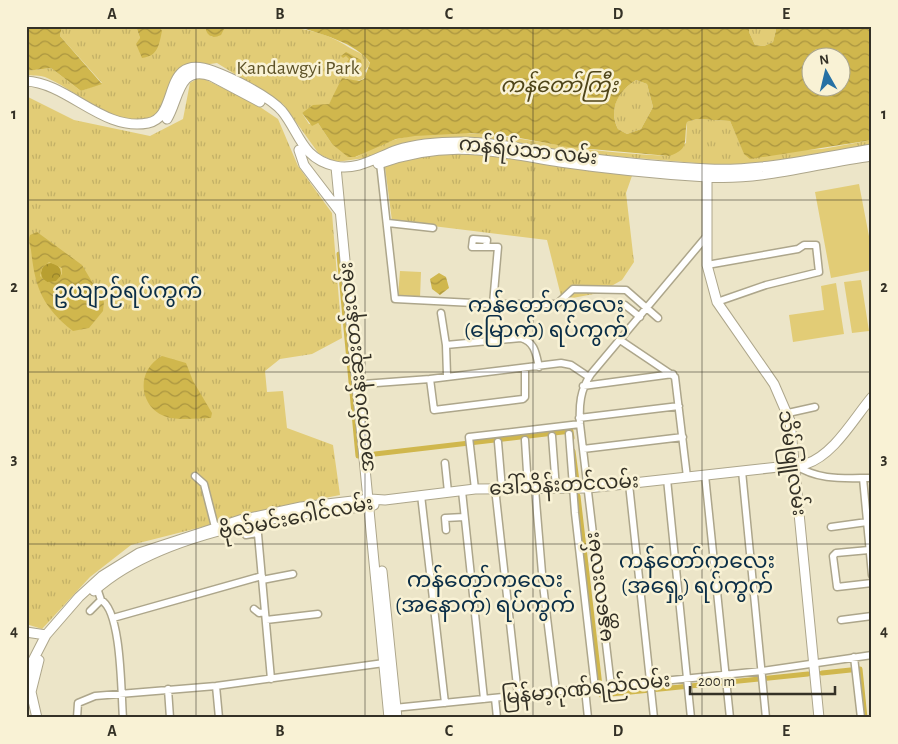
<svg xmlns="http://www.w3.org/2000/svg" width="898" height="744" font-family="'Alegreya Sans','Noto Sans Myanmar',sans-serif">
	<defs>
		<pattern id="grass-tufts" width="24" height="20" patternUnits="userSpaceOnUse" patternTransform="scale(1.25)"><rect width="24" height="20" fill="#e2cc76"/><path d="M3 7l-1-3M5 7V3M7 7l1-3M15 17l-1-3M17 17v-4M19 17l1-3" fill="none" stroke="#c2b066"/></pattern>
		<pattern id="forest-crowns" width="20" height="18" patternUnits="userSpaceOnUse" patternTransform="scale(1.25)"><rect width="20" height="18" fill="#b89f31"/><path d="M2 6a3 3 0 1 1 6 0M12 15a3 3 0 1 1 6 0" fill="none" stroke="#968229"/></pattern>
		<pattern id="water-waves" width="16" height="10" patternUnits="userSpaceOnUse" patternTransform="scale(1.25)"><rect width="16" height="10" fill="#d0b74d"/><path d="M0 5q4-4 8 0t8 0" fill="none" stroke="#aa9540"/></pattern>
	</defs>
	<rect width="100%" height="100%" fill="#ece5c8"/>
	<!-- grass -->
	<path fill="url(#grass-tufts)" d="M62,26h74l4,12 -1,4 20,-13v-3h47v5l6,6 13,-11c45,0 86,-4 125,22 9,5 15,6 20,16l-5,7 2,3c-5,9 -13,8 -22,4l-16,26 -27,9 7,11 9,-1 14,21 24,13c13,-7 27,-14 41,-18 57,-14 114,-1 170,7 33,6 68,8 102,10l17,-13 1,-21 10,-3 33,2 14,32 78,-4 50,-9v4l-113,20h-52l-140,-12 -78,-11 -153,21 -17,-8 -36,-50 -66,-41 -28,4 -32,49c-38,18 -78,-25 -112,-39 -5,-2 -13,-1 -19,-2v-4l25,-3 30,23 21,-8 -42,-47z
		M749,26h25l2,4 -3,12 -9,4 -9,-1 -6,-13z
		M200,77l54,26 24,16 20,47 34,47 10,125 -30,16 -32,5 -15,12 2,21 16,-1 4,37 46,17 7,50 -56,11 -153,39 -41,32 -48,52 -16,-5v-528l48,24 76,16 33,-17 7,-36z
		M636,80l11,4 6,23 -12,22 -14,5 -9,-5c-10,-20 0,-38 18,-49z
		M445,153l42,1 146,19 -7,20 8,69 -12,18 -23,13 -37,7 -15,-60 -155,-19 -7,-54 26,-9z"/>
	<!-- forest -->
	<path fill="url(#forest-crowns)" d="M41 273a10 10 0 1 1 20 0a10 10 0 1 1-20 0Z"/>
	<!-- garden -->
	<path fill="#e2cc76" d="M859,184l13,68v18l-41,8 -16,-86z
		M400,271l21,1 -1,26 -22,-2z
		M861,280l8,51 -17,2 -8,-51z
		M836,283l8,51 -51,8 -4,-27 35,-5 -3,-24z"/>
	<!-- water -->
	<path fill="url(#water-waves)" fill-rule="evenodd" d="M26,26h36l-2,10 42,48 -21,7 -30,-23 -25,3z
		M136,26h23l3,5c-3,14 -4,25 -20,27l-6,-14 4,-6z
		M206,26h19v1l-4,8c-7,3 -11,3 -15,-4z
		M295,26h454v6l6,13 9,1 9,-4 3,-12 -2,-4h98v114l-122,19 -6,-5 -14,-33 -33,-2 -10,3c-4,18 4,27 -18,34l-101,-9 -59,-11 -39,-3 -55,3 -19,3 -41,18h-7l-16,-13 -14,-21 -6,3 -10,-13 11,-8 16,-1 13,-26 17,3 5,-2 6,-16c-13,-20 -51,-30 -75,-37zM810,58h30v30h-30zM636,80l11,4 6,23 -12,22 -14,5 -9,-5c-10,-19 0,-38 18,-49z
		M346,52l15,8 1,5 -4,9 -3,1 -12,-7 6,-9 -3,-3 -3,2 -2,-2z
		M37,232l45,33 22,37 -1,9 -14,17 -16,3c-31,-24 -38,-44 -42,-81 -1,-6 -3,-9 -1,-15zM49,262l13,6v6l-6,7 -9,1 -7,-6 2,-8z
		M439,273l7,4 3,11 -9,7 -8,-6 -2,-10z
		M162,356l24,7 7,18 19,32 -1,5c-13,0 -27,2 -40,0 -31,-6 -38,-46 -9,-62z"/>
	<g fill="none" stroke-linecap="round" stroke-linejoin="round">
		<!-- canal -->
		<path stroke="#d0b74d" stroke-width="5" d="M339,254l19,202h3
			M573,451l4,30
			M375,454l196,-23 1,7
			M578,496l23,199 207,-21
			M822,673l38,-4 5,49"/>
		<defs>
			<path id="minor" d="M380,163l15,136 98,5h64l16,-15 53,1 32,28
				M388,223l45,5
				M486,247l1,-7 -14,-1 -1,8h26l-5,57
				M707,265l91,-16 6,-4h12l3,27 -53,13 -49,17
				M625,305l15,12
				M441,313l5,32 1,30
				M620,340l55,37 12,100
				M446,345l75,-7c14,4 15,16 18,29
				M525,369v28l-2,2 -89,11 -4,-31 131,-16 10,2 18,12
				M363,384l67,-5
				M583,386l90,-12
				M788,413l27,-6
				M579,418l100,-12
				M569,434l6,79 20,175
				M552,436l4,53
				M525,440l3,48
				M498,442l4,47
				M583,449l100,-12
				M445,463l3,29
				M795,465c24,16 49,13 77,13
				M742,471l24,247
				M705,475l25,243
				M195,476l9,8 11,43
				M863,478l9,97
				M667,479l24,239
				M629,484l25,234
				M495,488l23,207
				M475,489l-6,-52 111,-13
				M535,489l8,96 13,106
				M462,491l22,208
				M421,495l24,208
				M257,523l14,156
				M831,527l36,-5
				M446,530l-1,-12 19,-1
				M246,535l12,-2
				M869,550l-33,3 -3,3 4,31 35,-4
				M262,580l31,-6
				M97,588l4,12c21,11 20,95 22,118
				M254,609l5,4 6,-1
				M90,611l11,-11
				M113,618l149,-42
				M266,620l52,-6
				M841,620l31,-4
				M854,657l7,61
				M216,686l3,32
				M611,686l-31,-262c-1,-19 0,-34 11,-50l115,-137
				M168,689l2,29
				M585,689l3,29
				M495,698l2,20
				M394,708l368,-37 110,-16
				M77,718l1,-15 17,-7 121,-10 168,-23"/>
			<path id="major" d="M26,81c42,2 77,51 122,42 33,-6 12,-72 65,-52 19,7 56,25 69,40 18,22 19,47 53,55 22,5 42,-9 62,-16 21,-7 44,-8 65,-8 33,0 65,8 98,13 49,6 100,12 149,14 55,2 109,-11 163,-20
				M167,119c12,-19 11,-55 44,-43l49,26
				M299,150l5,15 36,47
				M378,164c69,-25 113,-13 182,-2 48,7 99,12 147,15 56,4 110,-14 165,-21
				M336,167l53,551
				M707,172v93l10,37 57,82 16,37 29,297
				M382,571l15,147
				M94,591c51,-46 141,-67 208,-77 24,-4 48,-5 72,-9
				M26,632l20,3
				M26,670l11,48
				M26,674l20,-39 33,-38 23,-21 37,-23 101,-33 61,-13 69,-8 15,1 90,-11 113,-1 218,-24c28,-9 48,-46 66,-67
				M31,692l8,-32"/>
		</defs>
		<!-- minor casing -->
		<use href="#minor" stroke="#ada68b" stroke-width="9"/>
		<!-- major casing -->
		<use href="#major" stroke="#ada68b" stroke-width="11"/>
		<!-- minor -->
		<use href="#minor" stroke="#fff" stroke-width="6"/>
		<!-- major -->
		<use href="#major" stroke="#fff" stroke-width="9"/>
	</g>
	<!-- grid -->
	<path fill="none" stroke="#343126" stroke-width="1" stroke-opacity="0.55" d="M196,26v692M365,26v692M533,26v692M702,26v692M26,200h846M26,372h846M26,544h846"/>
	<g text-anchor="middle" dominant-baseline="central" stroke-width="5" stroke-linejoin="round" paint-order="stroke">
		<!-- park labels -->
		<g font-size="20" fill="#5e5328" stroke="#f9f2d5">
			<text x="298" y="68">Kandawgyi Park</text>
		</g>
		<!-- street labels -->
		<g font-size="20" fill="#343126" stroke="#f9f2d5">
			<text transform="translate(528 151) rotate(6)">ကန်ရိပ်သာ လမ်း</text>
			<text transform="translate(357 367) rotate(-96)">အထက်ပန်းဆိုးတန်းလမ်း</text>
			<text transform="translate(792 463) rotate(82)">သိမ်ဖြူလမ်း</text>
			<text transform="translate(564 485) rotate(-3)">ဒေါ်သိန်းတင်လမ်း</text>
			<text transform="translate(296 518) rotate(-11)">ဗိုလ်မင်းဂေါင်လမ်း</text>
			<text transform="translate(599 587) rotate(-97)">မန္တလေးလမ်း</text>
			<text transform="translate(586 689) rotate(-6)">မြန်မာ့ဂုဏ်ရည်လမ်း</text>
		</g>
		<!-- water labels -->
		<g font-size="21" font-style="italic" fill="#4f4519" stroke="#f9f2d5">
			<text x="559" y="85">ကန်တော်ကြီး</text>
		</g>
		<!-- quarter labels -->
		<g font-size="22" fill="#0b2e47" stroke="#f9f2d5">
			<text x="128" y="291">ဥယျာဉ်ရပ်ကွက်</text>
			<text x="546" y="305">ကန်တော်ကလေး<tspan x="546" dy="25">(မြောက်) ရပ်ကွက်</tspan></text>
			<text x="697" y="561">ကန်တော်ကလေး<tspan x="697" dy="25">(အရှေ့) ရပ်ကွက်</tspan></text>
			<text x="485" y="580">ကန်တော်ကလေး<tspan x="485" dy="25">(အနောက်) ရပ်ကွက်</tspan></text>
		</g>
	</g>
	<!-- border -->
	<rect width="898" height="744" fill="none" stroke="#f9f2d5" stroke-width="55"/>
	<!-- north arrow -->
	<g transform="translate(826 72) rotate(352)"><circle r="24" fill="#f9f2d5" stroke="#aaa58f"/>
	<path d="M0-4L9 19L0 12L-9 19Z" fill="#2671a4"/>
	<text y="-8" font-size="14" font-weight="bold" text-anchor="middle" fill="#343126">N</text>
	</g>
	<!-- scale -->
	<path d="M690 686v8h145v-8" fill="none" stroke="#343126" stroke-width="2.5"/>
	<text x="698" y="686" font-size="15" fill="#343126" stroke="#f9f2d5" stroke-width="4" paint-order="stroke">200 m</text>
	<rect x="28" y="28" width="842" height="688" fill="none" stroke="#343126" stroke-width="2"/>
	<g font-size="16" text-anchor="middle" font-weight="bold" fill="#343126">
		<text x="112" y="19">A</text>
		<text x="280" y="19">B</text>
		<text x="449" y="19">C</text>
		<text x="618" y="19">D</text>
		<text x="786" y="19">E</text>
		<text x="14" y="119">1</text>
		<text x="884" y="119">1</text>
		<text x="14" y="292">2</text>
		<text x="884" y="292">2</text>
		<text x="14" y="464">3</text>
		<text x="884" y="464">3</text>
		<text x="14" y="636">4</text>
		<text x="884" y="636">4</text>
		<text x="112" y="736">A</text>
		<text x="280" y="736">B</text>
		<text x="449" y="736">C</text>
		<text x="618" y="736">D</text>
		<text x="786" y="736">E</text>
	</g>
</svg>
